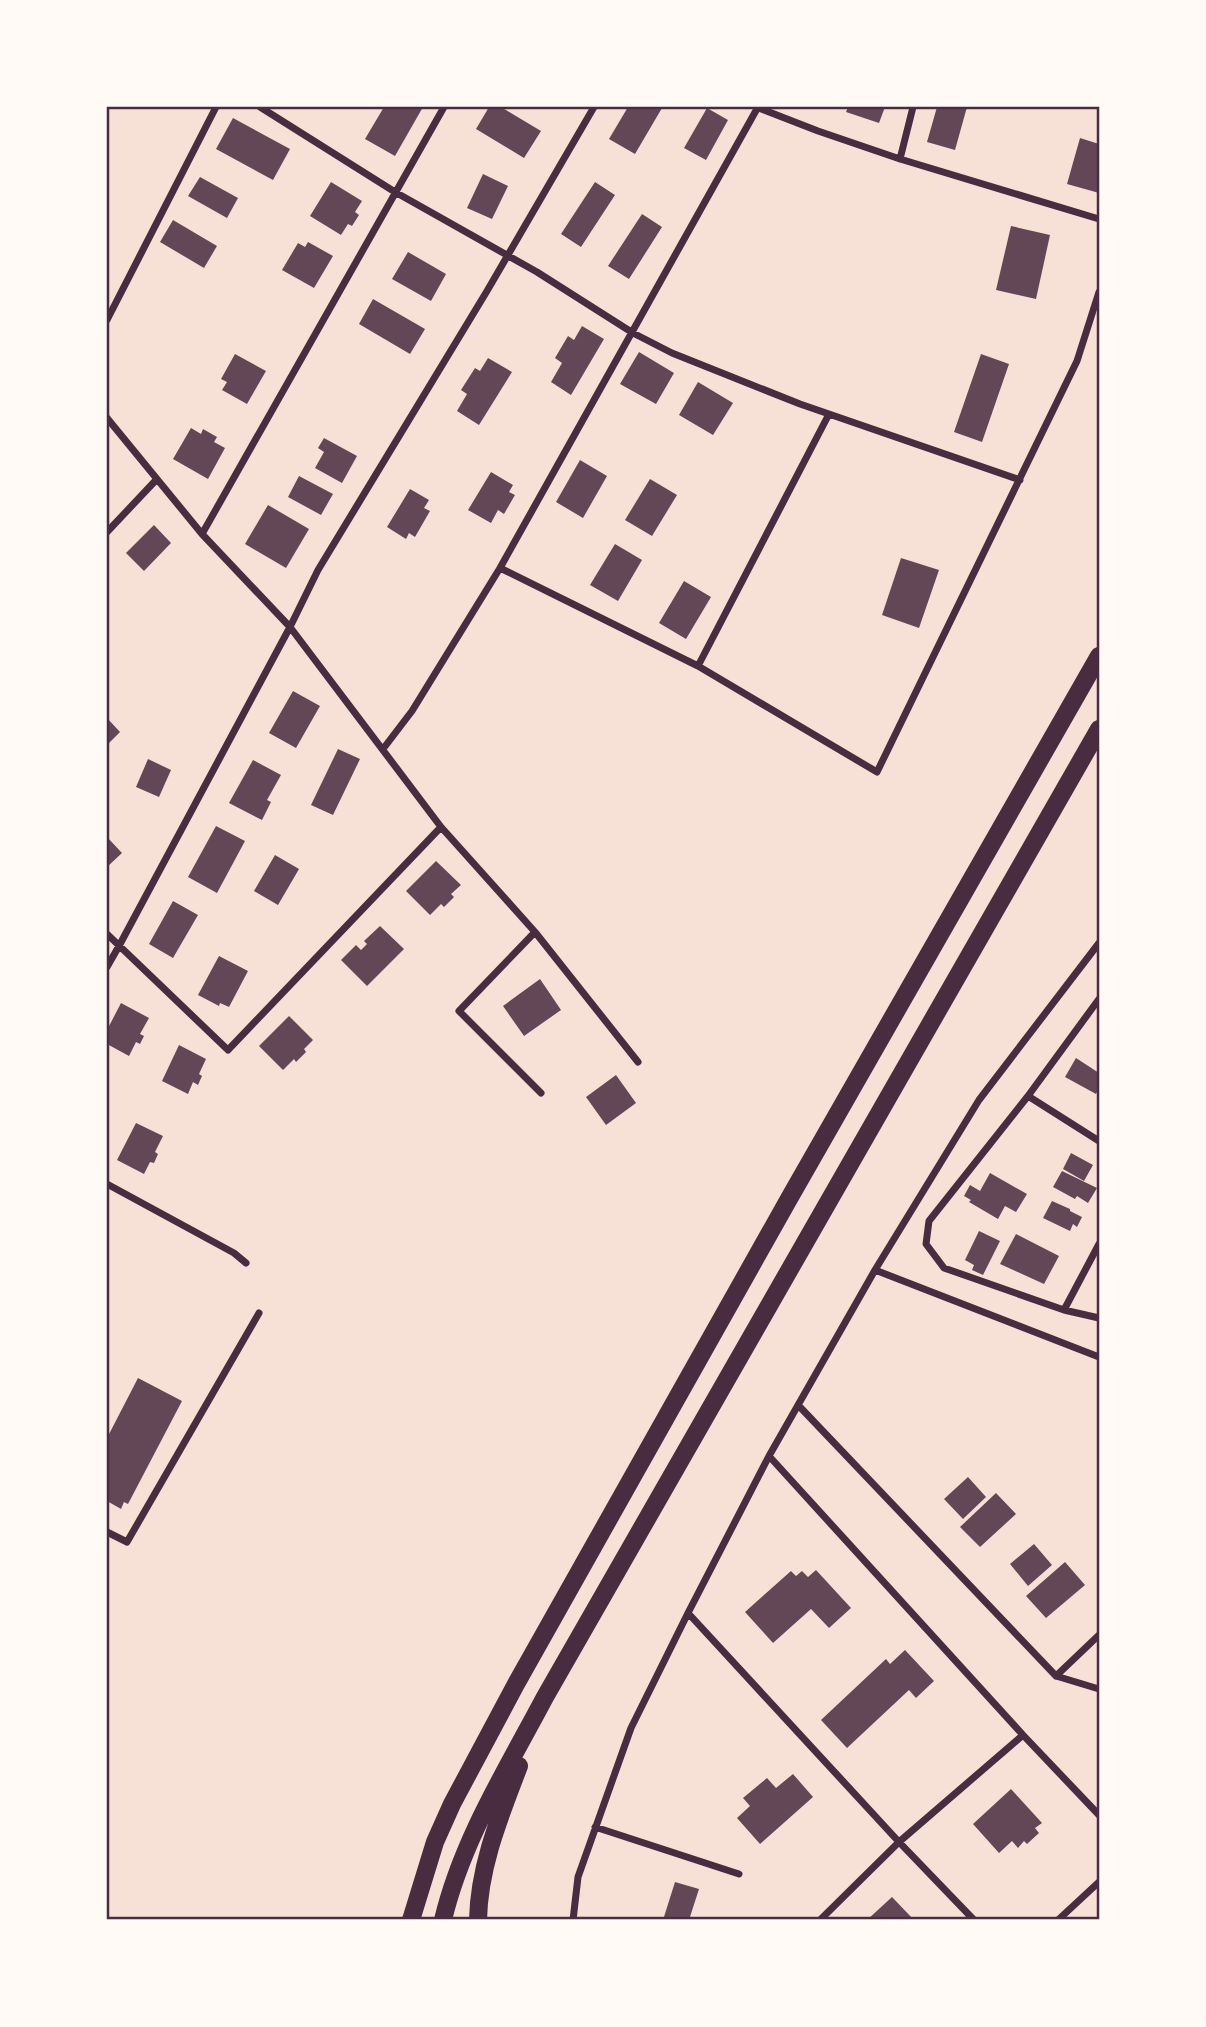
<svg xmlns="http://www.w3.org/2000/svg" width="1206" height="2027" font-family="Arial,sans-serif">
	<rect width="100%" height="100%" fill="#f7e1d7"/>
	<!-- building -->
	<path fill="#644757" d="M384,107h39l-28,49 -30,-17z
		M489,107h12l40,24 -17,27 -48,-29z
		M628,107l34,1 -27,46 -26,-15z
		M848,107h37l-6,16 -33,-11z
		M937,107h30l-12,43 -28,-8z
		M707,108l21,12 -22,40 -22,-12z
		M233,118l57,31 -17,31 -57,-31z
		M1080,138l19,6v49l-32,-9z
		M483,174l25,12 -16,33 -25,-11z
		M200,177l38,21 -11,20 -39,-22z
		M331,182l31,19 -7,11 4,3 -7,11 -4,-2 -7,11 -31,-19z
		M595,182l20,13 -34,52 -20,-13z
		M642,214l20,13 -33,52 -21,-13z
		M173,220l44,26 -13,22 -44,-26z
		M1011,226l39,9 -14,64 -40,-9z
		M308,242l25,14 -19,32 -32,-18 16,-27 7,4z
		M408,252l38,22 -15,27 -39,-22z
		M373,299l52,30 -15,25 -51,-30z
		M582,326l22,13 -33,56 -20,-13 11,-19 -7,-5 13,-22 6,4z
		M639,352l35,21 -18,31 -36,-20z
		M235,354l31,17 -19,33 -25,-14 5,-8 -6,-3z
		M981,354l28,10 -27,78 -28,-10z
		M488,358l24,14 -33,53 -22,-14 10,-17 -6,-4 14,-22 5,3z
		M698,382l35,21 -20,32 -34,-20z
		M191,428l10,6 2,-5 14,8 -3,5 11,6 -17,31 -35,-20z
		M324,438l33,18 -15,27 -27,-15 9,-16 -6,-4z
		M580,460l27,16 -24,42 -27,-16z
		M491,472l22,13 -4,7 6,3 -11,19 -6,-4 -7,13 -23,-13z
		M299,476l34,18 -12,21 -33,-18z
		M650,479l27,16 -25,41 -27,-16z
		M410,489l19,11 -5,8 6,3 -15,26 -6,-4 -3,6 -19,-12z
		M268,505l41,24 -23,39 -41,-24z
		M154,525l17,18 -27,28 -18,-18z
		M615,544l27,16 -24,41 -28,-16z
		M901,558l38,12 -20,58 -37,-13z
		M684,581l27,16 -25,42 -27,-16z
		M293,691l27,15 -24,42 -27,-15z
		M107,718l13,14 -13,13z
		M338,749l22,10 -27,56 -22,-10z
		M148,759l23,11 -12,27 -23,-10z
		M253,760l28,15 -14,25 4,2 -9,18 -33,-17z
		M216,826l29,15 -28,52 -29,-16z
		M107,837l15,16 -15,14z
		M275,855l24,14 -21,36 -24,-14z
		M436,861l25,24 -10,9 3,3 -10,10 -3,-3 -11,11 -24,-24z
		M173,901l25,14 -25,43 -24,-14z
		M380,926l24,23 -37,37 -26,-26 15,-15 5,5 6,-6 -3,-3z
		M219,956l29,15 -19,36 -9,-4 -1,3 -21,-11z
		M540,979l21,31 -37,26 -21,-30z
		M121,1003l28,15 -9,16 4,2 -4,8 -4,-2 -7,14 -22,-12v-14z
		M289,1016l24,24 -9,9 2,3 -10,10 -2,-3 -11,11 -24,-24z
		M179,1045l27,14 -7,15 3,2 -4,9 -5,-3 -5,12 -26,-13z
		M1076,1058l23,15v15l-3,6 -31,-17z
		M616,1075l20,28 -30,22 -20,-28z
		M136,1123l27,13 -8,16 3,2 -4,9 -4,-1 -6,12 -27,-14z
		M1071,1153l22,12 -9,16 -21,-12z
		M1062,1171l35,17 -9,15 -11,-7 -2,3 -22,-12z
		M990,1173l37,21 -11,18 -11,-6 -7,13 -29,-17 2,-2 -7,-4 6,-11 10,6z
		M1052,1201l18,8v2l12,6 -5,10 -4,-3 -3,7 -27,-13z
		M979,1231l21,10 -17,34 -11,-5 2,-5 -9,-5z
		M1016,1234l43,22 -15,28 -44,-20z
		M138,1378l44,23 -54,103 -4,-2 -3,7 -14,-8v-63z
		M968,1477l18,20 -23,22 -19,-20z
		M996,1493l20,21 -36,33 -20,-20z
		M1034,1544l18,21 -24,21 -18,-22z
		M1065,1562l20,23 -39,33 -20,-22z
		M816,1570l35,38 -22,20 -18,-19 -38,34 -28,-31 46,-41 5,5 6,-5 6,6z
		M905,1650l29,31 -18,17 -7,-8 -62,58 -26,-28 65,-61 4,5z
		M793,1774l20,23 -53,47 -23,-26 13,-12 -7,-8 24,-20 9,10z
		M1011,1789l31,34 -7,5 4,5 -12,11 -3,-3 -6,7 -6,-7 -13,12 -26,-29z
		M675,1882l24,7 -10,31h-26z
		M892,1897l22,23h-47z"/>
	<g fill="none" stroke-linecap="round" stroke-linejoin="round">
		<!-- minor -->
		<path stroke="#4a2c40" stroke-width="7" d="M260,107l135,85 142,80 96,61 39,20 128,51 220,76
			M756,107l62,24 82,28 199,60
			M900,159l13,-52
			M107,320l109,-213
			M107,418l95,116 88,93 151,200 94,105 103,130
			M107,532l50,-53
			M202,534l242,-427
			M500,568l198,98 179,106 200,-411 22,-69
			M698,666l131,-252
			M383,749l29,-38 88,-143 258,-461
			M535,932l-76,79 82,82
			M107,934l121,116 213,-223
			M107,967l12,-21 171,-319 28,-57 169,-279 107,-184
			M1099,999l-71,97 -99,125 -3,23 18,24 120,42 35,8
			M1028,1096l71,45
			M107,1184l127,69 12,10
			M875,1270l224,87
			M1064,1310l35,-66
			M799,1406l257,270 43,13
			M769,1456l254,279 76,80
			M107,1532l20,10 132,-229
			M688,1613l211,229 75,78
			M1056,1676l43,-41
			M595,1827l144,47
			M573,1920l5,-43 53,-149 57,-115 81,-157 106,-186 104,-170 120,-157
			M820,1920l79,-78 124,-107
			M1058,1920l41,-38"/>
		<!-- motorway -->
		<path stroke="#4a2c40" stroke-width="18" d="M411,1920l24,-78 17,-38 64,-120 274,-487 309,-541
			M443,1920c19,-80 64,-151 102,-223l554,-968
			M478,1920c1,-54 22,-104 41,-154"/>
	</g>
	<!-- border -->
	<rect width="1206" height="2027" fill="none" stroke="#fffaf5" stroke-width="217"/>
	<rect x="108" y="108" width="990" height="1810" fill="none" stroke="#4a2c40" stroke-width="2.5"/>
</svg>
